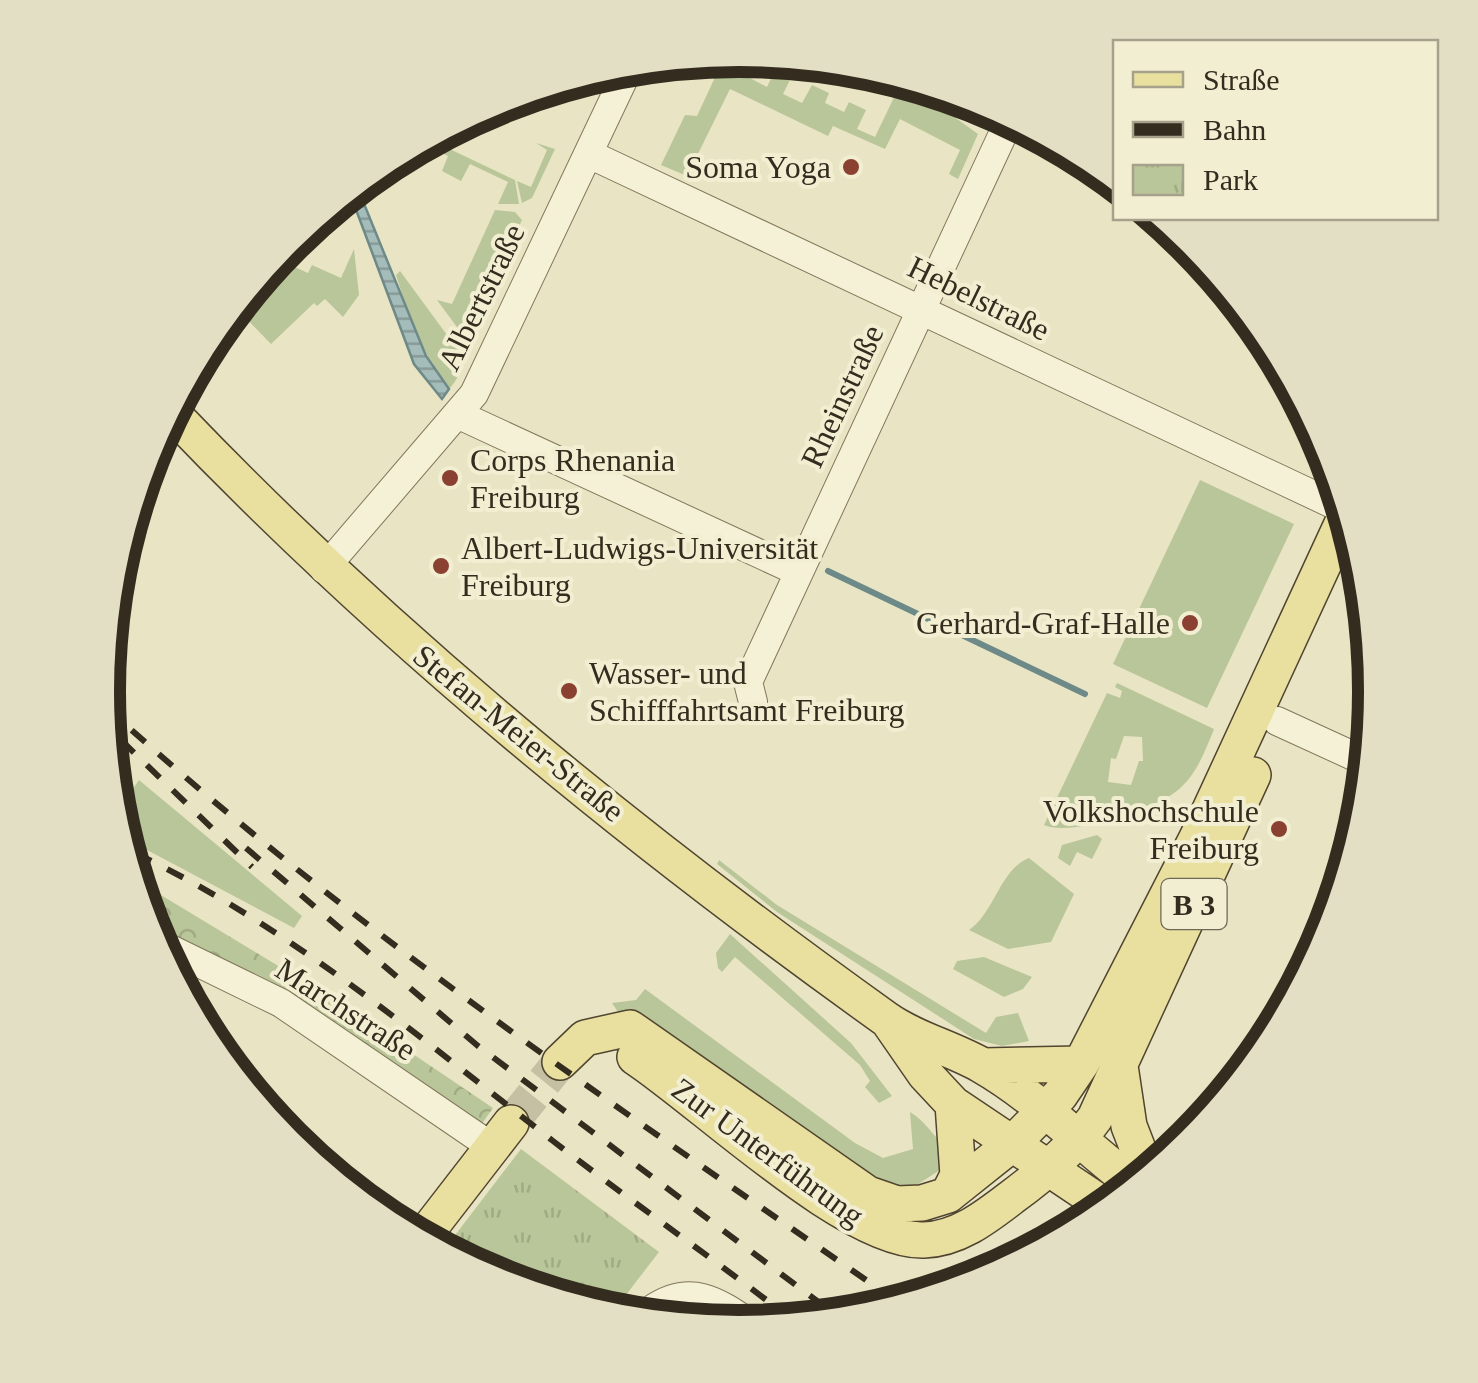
<svg xmlns="http://www.w3.org/2000/svg" width="1478" height="1383" font-family="Georgia,serif">
	<defs>
		<pattern id="forest-crowns" width="20" height="18" patternUnits="userSpaceOnUse" patternTransform="scale(2.5)"><rect width="20" height="18" fill="#b9c699"/><path d="M2 6a3 3 0 1 1 6 0M12 15a3 3 0 1 1 6 0" fill="none" stroke="#a0aa83"/></pattern>
		<pattern id="park-tufts" width="24" height="20" patternUnits="userSpaceOnUse" patternTransform="scale(2.5)"><rect width="24" height="20" fill="#b9c699"/><path d="M3 7l-1-3M5 7V3M7 7l1-3M15 17l-1-3M17 17v-4M19 17l1-3" fill="none" stroke="#a0aa83"/></pattern>
		<pattern id="water-rules" width="6" height="5" patternUnits="userSpaceOnUse" patternTransform="scale(2.5)"><rect width="6" height="5" fill="#a5bdba"/><path d="M0 2.5h6" fill="none" stroke="#879a97"/></pattern>
	</defs>
	<rect width="100%" height="100%" fill="#e9e5c4"/>
	<!-- green -->
	<path fill="#b9c699" fill-rule="evenodd" d="M740,55l16,3 -8,19 19,10 9,-19 16,8 -9,18 19,9 10,-18 17,8 -4,10 19,9 5,-10 17,8 -9,19 18,8 24,-50 19,4 60,43 -20,45 -9,-5 11,-24 -60,-31 -15,30 -52,-23 -5,10 -98,-47 -43,87 -26,-11 24,-50 12,1 27,-58z
		M933,94l58,15 -12,17z
		M437,143l78,37 4,24h-21l10,-22 -38,-18 -9,17 -19,-10 6,-15 -18,-9z
		M536,143l19,6 -23,49 -10,5 -5,-22 14,6 16,-37z
		M495,210l20,2 7,8 -52,109 -8,5 -25,-34 15,4z
		M354,249l5,46 -16,22 -18,-18 -8,7 -3,-3 -43,41 -30,-31 36,-54 31,14 4,-8 29,13z
		M400,271l58,79c5,14 2,28 -9,39 -27,-35 -40,-72 -53,-114z
		M1200,480l94,44 -87,184 -94,-44z
		M1117,683l97,46c-9,22 -17,45 -36,61 -22,19 -107,47 -134,35l63,-132 13,5 2,-7 -7,-4zM1124,736l18,1 1,24h-4l-8,24 -23,-3 3,-24 5,1z
		M139,780l163,136 -8,12 -162,-86 -8,-41z
		M1097,835l5,4 -10,20 -15,-7 -7,14 -12,-8 4,-13z
		M1029,858l45,36 -23,48 -43,7 -39,-19c26,-18 31,-61 60,-72z
		M719,860l58,45 209,128 10,-16 22,-4 11,28 -27,5 -28,-7 -197,-127 -60,-48z
		M730,934l121,109 41,53 -13,7 -14,-16 5,-6 -10,-16 -125,-108 -13,15 -4,-4 -2,-15z
		M984,957l48,20 -9,12 -19,8 -51,-28 4,-8z
		M645,989l210,154 28,15 30,-9 -3,-37c16,9 23,25 38,36l-8,22 -28,18 -36,-10 -206,-142 -52,-24 -6,-9 24,-3z"/>
	<!-- forest -->
	<path fill="url(#forest-crowns)" d="M141,883l177,107 175,118 -12,17 -331,-193z"/>
	<!-- park -->
	<path fill="url(#park-tufts)" d="M521,1149l138,103 -40,52 -124,-25 -49,-32z"/>
	<!-- water -->
	<path fill="url(#water-rules)" stroke="#6d8a88" stroke-width="2.5" d="M360,194l66,162 23,33 -7,10 -28,-35 -62,-165z"/>
	<g fill="none" stroke-linecap="round" stroke-linejoin="round">
		<!-- stream -->
		<path stroke="#6d8a88" stroke-width="6" d="M828,571l257,123"/>
		<!-- major-tunnel -->
		<path stroke="#c5c0a3" stroke-width="35" stroke-dasharray="35 18" stroke-linecap="butt" d="M511,1123l49,-61"/>
		<defs>
			<path id="minor" d="M589,154l750,353
				M457,414l342,158
				M324,569l150,-175 150,-316
				M753,702l-5,-20 261,-561
				M1277,721l85,39
				M156,942l125,61 211,144
				M651,1310c39,-27 65,-10 101,15"/>
			<path id="major" d="M173,414c216,226 460,424 713,605 28,20 65,29 95,46 54,31 100,78 149,116
				M889,1022l36,52 28,30 146,98
				M635,1057c67,44 214,186 289,183 34,-1 62,-23 88,-43 31,-23 61,-48 83,-79l158,-343
				M560,1062l25,-24 45,-10 238,166 29,10 25,-1 26,-8 64,-51 48,-49 21,-31 116,-226 145,-314
				M983,1066l98,-2
				M1120,1066l9,60 17,44
				M948,1195l10,-20 -5,-71
				M426,1233l85,-110"/>
		</defs>
		<!-- minor casing -->
		<use href="#minor" stroke="#82775c" stroke-width="30"/>
		<!-- major casing -->
		<use href="#major" stroke="#504530" stroke-width="38"/>
		<!-- minor -->
		<use href="#minor" stroke="#f5f1d6" stroke-width="28"/>
		<!-- major -->
		<use href="#major" stroke="#e9e09f" stroke-width="35"/>
		<!-- rail -->
		<path stroke="#342d1f" stroke-width="6" stroke-dasharray="18 18" stroke-linecap="butt" d="M105,706c243,222 517,404 787,592
			M121,740l131,127
			M246,848l232,198 351,264
			M135,853c155,74 283,183 418,288 78,60 159,117 237,177"/>
	</g>
	<!-- markers -->
	<g fill="#8b4132" stroke="#f2eed2" stroke-width="4">
		<circle cx="851" cy="167" r="10"/>
		<circle cx="450" cy="478" r="10"/>
		<circle cx="441" cy="566" r="10"/>
		<circle cx="1190" cy="623" r="10"/>
		<circle cx="569" cy="691" r="10"/>
		<circle cx="1279" cy="829" r="10"/>
	</g>
	<g text-anchor="middle" dominant-baseline="central" stroke-width="8" stroke-linejoin="round" paint-order="stroke">
		<!-- shield labels -->
		<rect fill="#f2eed2" stroke="#6d6755" stroke-width="2.5" x="1161.5" y="879" width="65" height="50" rx="8"/>
		<g font-size="30" font-weight="bold" fill="#342d1f">
			<text x="1194" y="904">B 3</text>
		</g>
		<!-- poi labels -->
		<g font-size="32" fill="#342d1f" stroke="#f2eed2" text-anchor="end">
			<text x="831" y="167">Soma Yoga</text>
			<text x="470" y="460" text-anchor="start">Corps Rhenania<tspan x="470" dy="37">Freiburg</tspan></text>
			<text x="461" y="548" text-anchor="start">Albert-Ludwigs-Universität<tspan x="461" dy="37">Freiburg</tspan></text>
			<text x="1170" y="623">Gerhard-Graf-Halle</text>
			<text x="589" y="673" text-anchor="start">Wasser- und<tspan x="589" dy="37">Schifffahrtsamt Freiburg</tspan></text>
			<text x="1259" y="811">Volkshochschule<tspan x="1259" dy="37">Freiburg</tspan></text>
		</g>
		<!-- street labels -->
		<g font-size="32" fill="#342d1f" stroke="#f2eed2">
			<text transform="translate(481 297) rotate(-64)">Albertstraße</text>
			<text transform="translate(979 298) rotate(26)">Hebelstraße</text>
			<text transform="translate(842 396) rotate(-65)">Rheinstraße</text>
			<text transform="translate(519 733) rotate(39)">Stefan-Meier-Straße</text>
			<text transform="translate(346 1009) rotate(33)">Marchstraße</text>
			<text transform="translate(768 1152) rotate(36)">Zur Unterführung</text>
		</g>
	</g>
	<!-- crop -->
	<path d="M0 0H1478V1383H0ZM120 691a619 619 0 1 1 1238 0a619 619 0 1 1-1238 0Z" fill="#e3dfc4" fill-rule="evenodd"/>
	<path fill="none" stroke="#342d1f" stroke-width="12" d="M120 691a619 619 0 1 1 1238 0a619 619 0 1 1-1238 0Z"/>
	<!-- legend -->
	<rect x="1113" y="40" width="325" height="180" fill="#f2eed2" stroke="#a6a18a" stroke-width="2.5"/>
	<rect x="1133" y="72" width="50" height="15" fill="#e9e09f" stroke="#a6a18a" stroke-width="2.5"/>
	<text x="1203" y="90" font-size="30" fill="#342d1f">Straße</text>
	<rect x="1133" y="122" width="50" height="15" fill="#342d1f" stroke="#a6a18a" stroke-width="2.5"/>
	<text x="1203" y="140" font-size="30" fill="#342d1f">Bahn</text>
	<rect x="1133" y="165" width="50" height="30" fill="url(#park-tufts)" stroke="#a6a18a" stroke-width="2.5"/>
	<text x="1203" y="190" font-size="30" fill="#342d1f">Park</text>
</svg>
